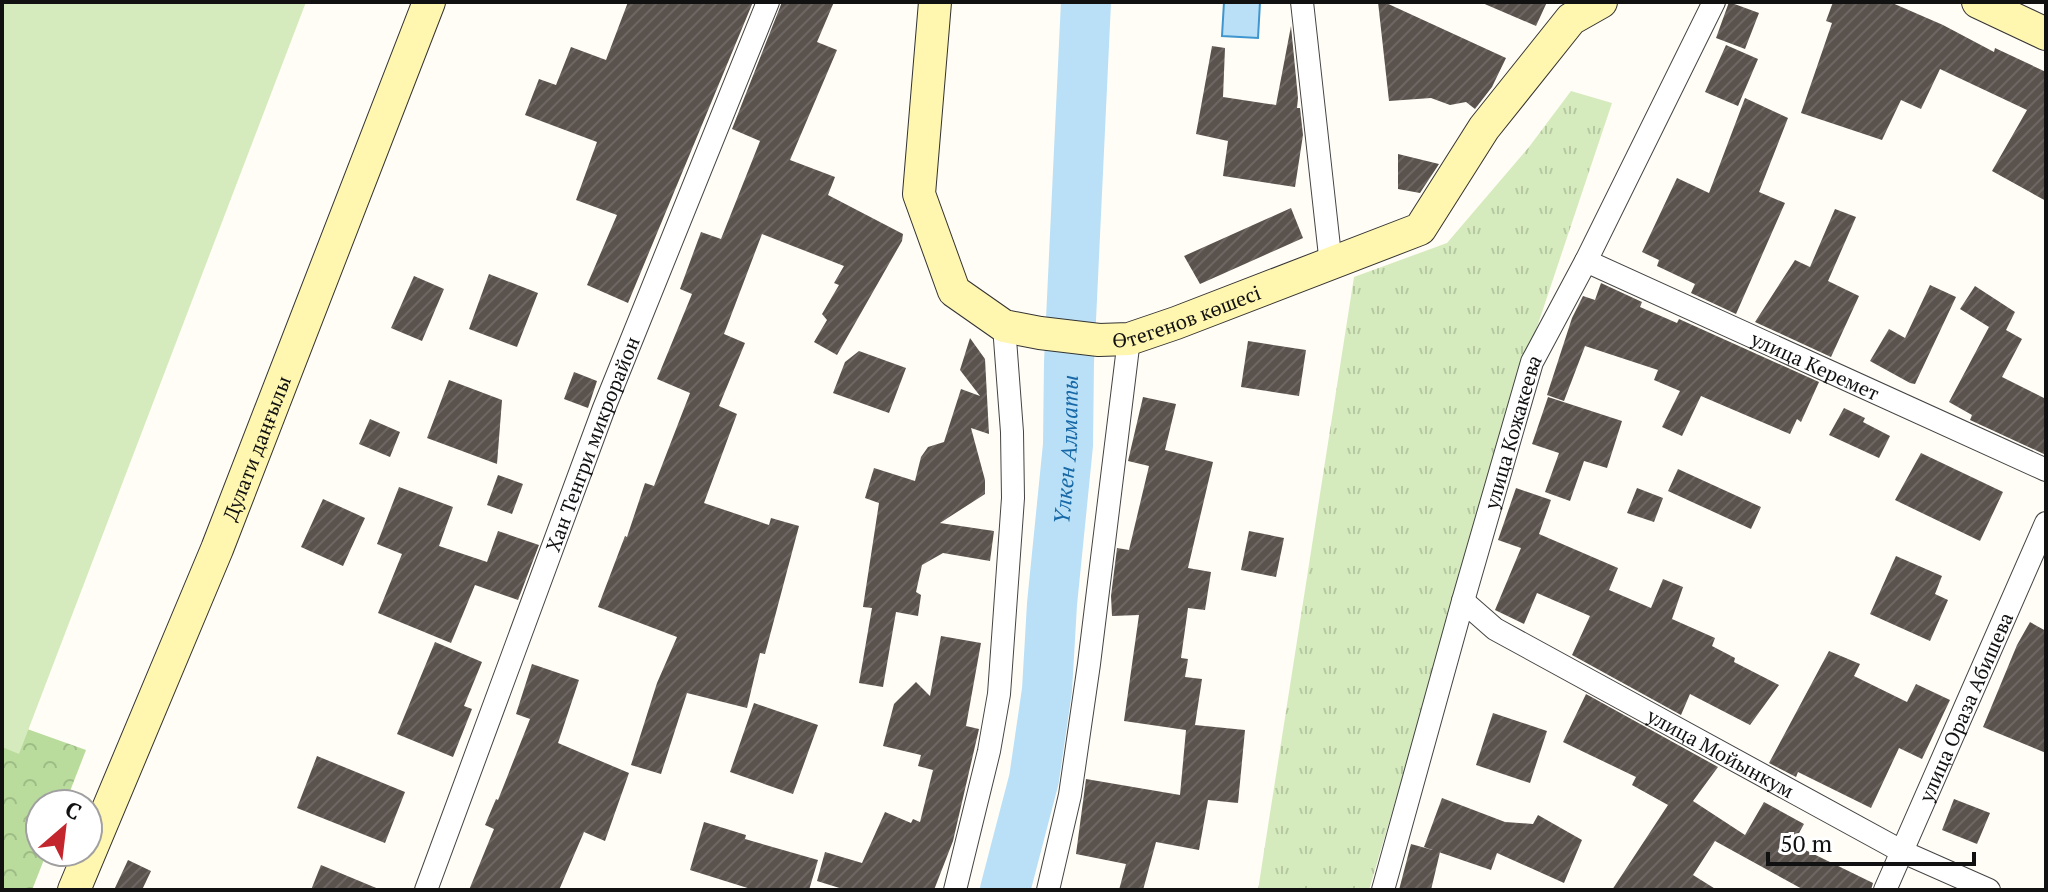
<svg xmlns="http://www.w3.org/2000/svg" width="2048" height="892" font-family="'PT Serif',serif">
	<defs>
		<pattern id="forest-crowns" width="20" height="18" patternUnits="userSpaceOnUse" patternTransform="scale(2)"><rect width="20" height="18" fill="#b9dc9c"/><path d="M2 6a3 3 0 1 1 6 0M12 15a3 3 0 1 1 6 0" fill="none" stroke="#9ebc85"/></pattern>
		<pattern id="park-tufts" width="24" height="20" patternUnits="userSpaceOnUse" patternTransform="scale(2)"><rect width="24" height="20" fill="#d5ebbd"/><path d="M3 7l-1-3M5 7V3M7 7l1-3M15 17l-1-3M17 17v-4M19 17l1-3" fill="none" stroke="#b6c8a1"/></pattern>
		<pattern id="building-hatch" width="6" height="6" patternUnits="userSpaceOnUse" patternTransform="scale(2)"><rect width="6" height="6" fill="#5a524d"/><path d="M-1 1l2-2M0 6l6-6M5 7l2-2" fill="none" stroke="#6d6662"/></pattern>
	</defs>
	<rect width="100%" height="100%" fill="#fffdf5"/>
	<!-- forest -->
	<path fill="url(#forest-crowns)" d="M2,720l84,30 -21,54h-25v48h7l-15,38h-30z"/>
	<!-- park -->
	<path fill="url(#park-tufts)" d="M1571,91l41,12 -86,257 -157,530h-111l96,-613 93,-34 82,-96z"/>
	<!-- garden -->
	<path fill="#d5ebbd" d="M2,2h304l-287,752 -17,-7z"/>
	<!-- water -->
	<path fill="#b9e0f7" stroke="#3f96cf" stroke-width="2" d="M1224,2h36l-2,36 -36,-2z"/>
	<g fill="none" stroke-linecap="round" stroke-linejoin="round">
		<!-- river -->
		<path stroke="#b9e0f7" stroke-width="50" id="s1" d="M1005,890l29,-111 13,-89 5,-86 16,-159 1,-83 17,-360"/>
	</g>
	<!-- building -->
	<path fill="url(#building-hatch)" d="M628,2h125l-125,301 -41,-18 30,-70 -41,-15 21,-58 -72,-27 14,-36 17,6 15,-38 35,13z
		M782,2h52l-17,40 20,8 -47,110 45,17 -7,18 75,39 -1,7 -65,114 -23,-13 13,-22 -5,-6 17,-29 -5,-2 10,-17 -82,-32 -38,100 21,9 -26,63 18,8 -33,89 65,22 2,-7 28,8 -34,128 -5,-1 -13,55 -60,-15 -26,81 -30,-9 26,-82 20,-46 -79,-30 27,-71 2,1 18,-54 9,3 36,-93 -33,-14 35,-85 -12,-5 21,-57 20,7 39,-98 -28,-12z
		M1378,2h6l122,56 -14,29 -17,22 -9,-7 -16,3 -19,-7 -42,3z
		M1480,2h67l-11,24z
		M1729,2l30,11 -14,36 -29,-11z
		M1833,2h57l53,23 51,27 1,-4 51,24v129l-54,-30 35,-61 -87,-41 -19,40 -20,-9 -19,40 -81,-27 31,-90 -6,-2z
		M1291,26l7,72 -1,10h3l3,27 -8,52 -72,-11 5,-35 -32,-7 16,-88 13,2 -2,49 53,8z
		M1726,45l32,14 -20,47 -33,-14z
		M1745,98l43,20 -29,74 26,11 -49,111 -45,-21 4,-9 -38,-18 2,-6 -17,-8 35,-74 32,15z
		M1398,154l41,10 -19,29 -22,-4z
		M1291,208l12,30 -103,46 -16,-28z
		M1835,209l21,8 -28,64 31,15 -28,61 -76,-35 40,-62 15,7z
		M489,274l49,19 -21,54 -48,-18z
		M414,276l30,13 -22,52 -31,-13z
		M1601,283l41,19 -2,5 37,16 2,-4 140,63 -18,40 -4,-3 -7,15 -89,-38 -19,40 -20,-9 18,-36 -26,-11 4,-10 -73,-24 -21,55 -17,-6 25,-77 11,-22 12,4z
		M1930,285l26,12 -41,87 -5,-1 -40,-22 19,-32 16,9z
		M1975,286l40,26 -9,18 16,9 -20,38 44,22v56l-76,-35 2,-5 -23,-13 40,-75 -29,-18z
		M970,338l15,21 4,75 -18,-6 14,52v14l-45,29 54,8 -4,30 -47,-8 -21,12 -6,27 5,3 -3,21 -22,-4 -13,75 -24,-4 13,-75 -9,-1 16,-104 -14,-5 9,-30 41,13 6,-24 7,-10 16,-5 17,-53 19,7 -20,-26z
		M1248,341l58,9 -7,46 -58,-9z
		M859,351l47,17 -17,45 -56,-20 12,-31z
		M574,372l23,9 -9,27 -24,-9z
		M449,380l53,20 -5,64 -70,-26z
		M1143,397l33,7 -11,46 48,12 -25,106 23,4 -6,38 -17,-2 -7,50 7,1 -3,18 17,2 -7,46 50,5 -7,73 -30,-3 -9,50 -43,-8 -13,48h-24l7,-26 -50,-10 10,-75 94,16 6,-65 -62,-9 15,-106 -27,1 -1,-20 6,-48 12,2 20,-84 -21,-5z
		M1548,397l74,24 -15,47 -23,-7 -14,40 -25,-9 14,-39 -27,-9z
		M1844,408l21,10 -2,4 27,14 -11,22 -50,-23z
		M370,419l30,13 -10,25 -31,-13z
		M1921,453l82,39 -23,49 -85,-41z
		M1678,469l83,38 -10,22 -83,-38z
		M498,475l25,9 -11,30 -25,-9z
		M399,487l54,20 -14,39 48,16 11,-31 41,14 -21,55 -43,-15 -24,58 -73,-30 24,-59 -25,-10z
		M1516,488l35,12 -12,34 79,34 -9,22 42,18 12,-29 20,8 -11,32 43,19 -3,8 23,12 -1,4 45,23 -29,40 -60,-31 -9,21 -109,-60 18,-39 -53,-23 -13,31 -29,-14 26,-62 -23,-8z
		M1637,488l26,10 -9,24 -27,-9z
		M323,499l42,19 -22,48 -42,-19z
		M1249,531l35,7 -8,39 -35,-7z
		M1896,556l46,20 -7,18 13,6 -18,41 -60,-27z
		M2030,622l16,9v122l-63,-26 34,-82z
		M941,636l40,7 -15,83 13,3 -26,112 -19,49h-88l-29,-9 8,-29 37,11 23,-51 26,11 2,-4 7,3 13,-52 -15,-4 3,-11 -38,-9 11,-42 22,-22 14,14z
		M435,642l47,20 -18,44 8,3 -19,48 -56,-23z
		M1829,651l31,13 -6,12 53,26 9,-18 34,16 -28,59 -23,-11 -28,60 -73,-36 -2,5 -27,-14z
		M532,664l47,16 -21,63 71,30 -24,68 -21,-9 -25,58h-90l25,-61 -9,-4 11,-26 2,1 32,-81 -14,-5z
		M1586,694l132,73 -25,34 52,34 19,-33 40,22 -11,20 80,39 -2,7h-67l-89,-49 -22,34 24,15h-105l56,-85 -36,-20 4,-8 -73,-35z
		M754,703l64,22 -25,69 -63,-22z
		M1493,713l54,18 -17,52 -54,-18z
		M317,756l88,36 -20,51 -88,-35z
		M1442,798l63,24 28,2 5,-9 44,25 -18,43 -67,-30 -6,17 -67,-23z
		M1954,799l36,14 -13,31 -35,-14z
		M704,822l42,13 -1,4 73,21 -9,30h-55l-64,-20z
		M1411,844l29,8 -9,38h-32z
		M128,860l23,11 -9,19h-28z
		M321,865l60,25h-70z"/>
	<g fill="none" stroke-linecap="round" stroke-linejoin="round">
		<defs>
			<g id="street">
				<path d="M1302,2l29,263"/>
				<path id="s2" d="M1586,261l460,209"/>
				<path id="s3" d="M1463,601l32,28 408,223 86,38"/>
				<path id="s4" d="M426,890l178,-482 164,-406"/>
				<path d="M955,890l34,-139 10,-57 14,-196 -1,-66 -8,-106"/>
				<path d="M1048,890l22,-95 19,-131 40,-325"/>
				<path id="s5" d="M1383,890l80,-289 69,-239 54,-101 128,-259"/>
				<path id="s6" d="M1885,890l161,-367"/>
			</g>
			<g id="secondary">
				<path id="s7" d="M935,2l-16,192 35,97 50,35 36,7 59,7 30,-1 47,-16 244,-94 64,-101 87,-109 30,-17"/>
				<path d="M1978,2l68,32"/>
				<path id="s8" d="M74,890l143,-341 212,-547"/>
			</g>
		</defs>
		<!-- street casing -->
		<use href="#street" stroke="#444" stroke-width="24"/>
		<!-- secondary casing -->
		<use href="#secondary" stroke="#333" stroke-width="34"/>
		<!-- street -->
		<use href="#street" stroke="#fff" stroke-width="22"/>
		<!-- secondary -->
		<use href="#secondary" stroke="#fff6b0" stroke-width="32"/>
	</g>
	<g text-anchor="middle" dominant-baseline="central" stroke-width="8" stroke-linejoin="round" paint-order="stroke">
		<!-- street labels -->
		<g font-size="20" fill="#111" stroke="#fff">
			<text stroke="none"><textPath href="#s7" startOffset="544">Өтегенов көшесі</textPath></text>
			<text stroke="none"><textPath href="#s2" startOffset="252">улица Керемет</textPath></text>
			<text stroke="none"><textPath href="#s5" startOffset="476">улица Кожакеева</textPath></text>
			<text stroke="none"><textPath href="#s4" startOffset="476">Хан Тенгри микрорайон</textPath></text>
			<text stroke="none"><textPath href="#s8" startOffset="478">Дулати даңғылы</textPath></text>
			<text stroke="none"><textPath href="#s6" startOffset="200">улица Ораза Абишева</textPath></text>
			<text stroke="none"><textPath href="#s3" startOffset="300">улица Мойынкум</textPath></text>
		</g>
		<!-- water labels -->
		<g font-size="22" font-style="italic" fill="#1768a6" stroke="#fff">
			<text stroke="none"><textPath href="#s1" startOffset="446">Үлкен Алматы</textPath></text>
		</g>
	</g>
	<!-- border -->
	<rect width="2048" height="892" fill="none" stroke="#111111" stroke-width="8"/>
	<!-- north arrow -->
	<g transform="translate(64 828) rotate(28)"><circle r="38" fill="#ffffff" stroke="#a0a0a0" stroke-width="2"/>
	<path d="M0-6L14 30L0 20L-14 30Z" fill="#c4262e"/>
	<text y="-12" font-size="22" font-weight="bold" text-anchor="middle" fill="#111111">С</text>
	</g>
	<!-- scale -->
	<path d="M1768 852v12h206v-12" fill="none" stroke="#111111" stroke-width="4"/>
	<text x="1780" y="852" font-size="24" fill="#111111" stroke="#ffffff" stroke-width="6" paint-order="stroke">50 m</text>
</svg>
